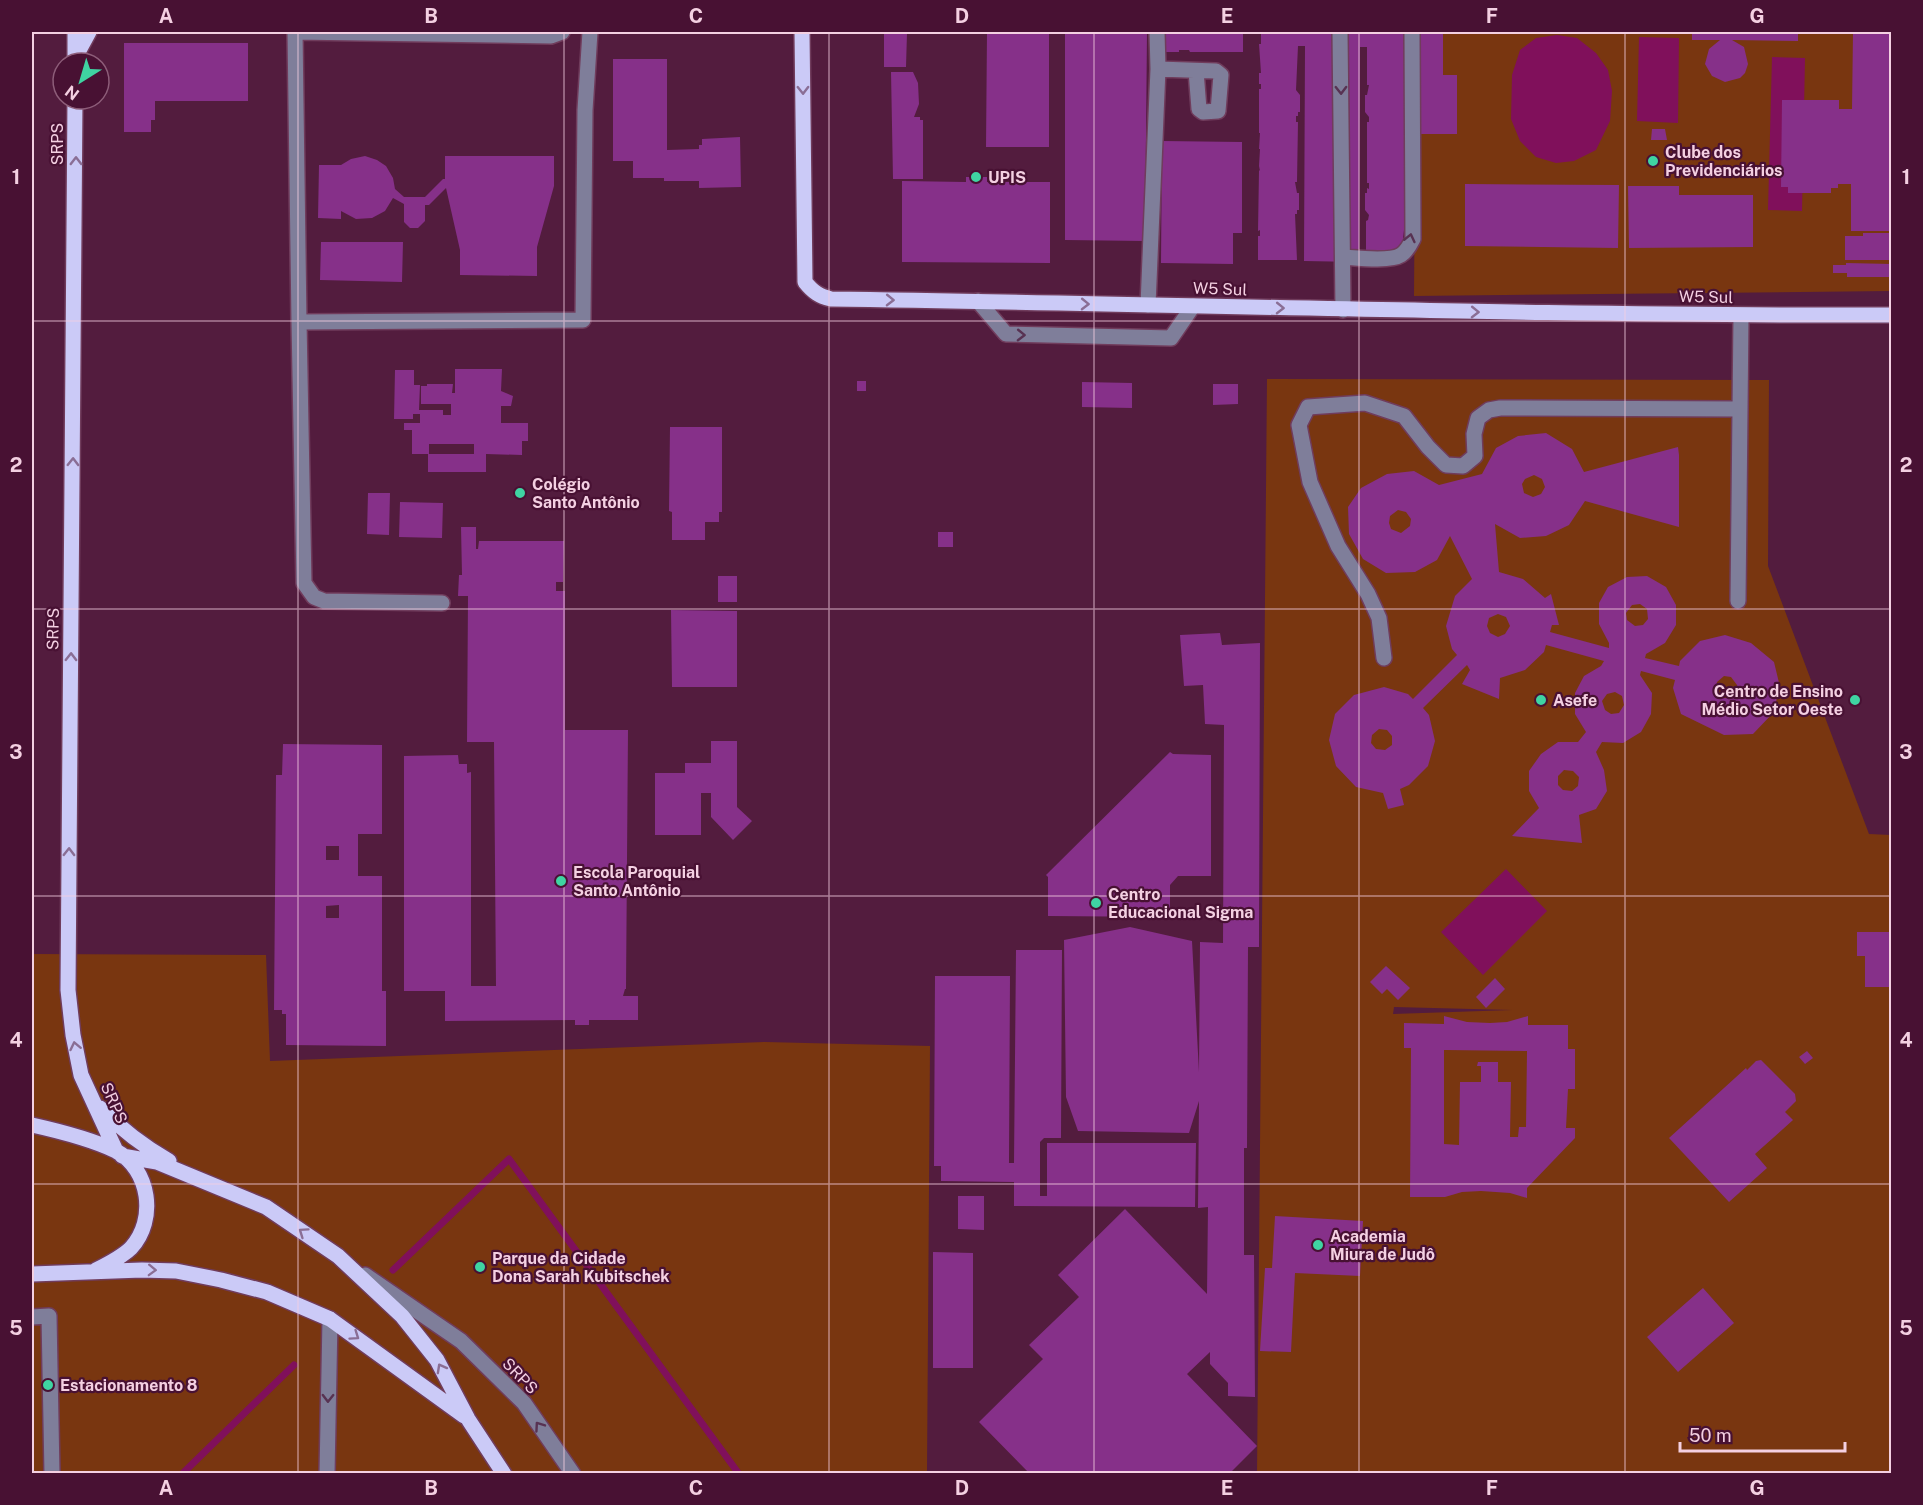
<svg xmlns="http://www.w3.org/2000/svg" width="1923" height="1505" font-family="'Public Sans',sans-serif">
	<rect width="100%" height="100%" fill="#531c3e"/>
	<!-- green -->
	<path fill="#793610" fill-rule="evenodd" d="M1416,32h475v259l-477,5z
		M1267,379l502,1 -1,186 101,268 22,1v638l-634,1zM1394,1007l118,3 -119,4z
		M32,954l234,1 4,106 495,-19 165,4 -3,427 -895,1z"/>
	<!-- water -->
	<path fill="#80105b" d="M1557,35l20,3 19,15 12,17 4,21 -2,30 -14,29 -22,11 -18,2 -20,-6 -16,-16 -9,-22 1,-44 8,-25 16,-12z
		M1639,37l40,1 -1,85 -41,-2z
		M1772,57l33,1 -3,153 -34,-1z
		M1506,869l41,42 -64,64 -42,-43z"/>
	<g fill="none" stroke-linecap="round" stroke-linejoin="round">
		<!-- stream -->
		<path stroke="#80105b" stroke-width="7" d="M393,1270l116,-111 230,315
			M182,1474l112,-109"/>
	</g>
	<!-- building -->
	<path fill="#863089" fill-rule="evenodd" d="M987,32h62v115h-63z
		M1065,32h82l-2,209 -80,-1z
		M1163,32h80v20h-53l-1,-2h-10v2h-17z
		M1261,32h143v13h2v22h-2l2,18h-2v7h2v40h-2l2,18h-2v5h2l-2,19h2l-1,39h-1l1,8 -2,18h2v22h-39v-40l2,-1 1,-5 -4,-5v-17h2v-5l2,1v-6h-2v-61h2v-5l-4,-5v-17h2l2,-10h-2v-38h-7l-1,215 -55,-1 1,-215h-7l-2,44 4,5v17h-2v4h-2v6h2l-1,60h-2l2,11h2v17h-2v4h-2l2,46h-39v-24h2v-6l-2,1 1,-61 1,1 -1,-5 1,-17h-1l1,-16h-1v-44h2v-5h-2v-11h2l-2,-29h2z
		M1421,32h22v43h14v59h-36z
		M1692,32h106v9l-66,-1 12,7 4,17 -3,9 -5,5 -15,4 -13,-6 -7,-12 4,-15 11,-9h-28z
		M1853,32h39v199h-41v-47h-13v4h-7v5h-43v-6h-7l1,-87h57v9h13z
		M884,33h23l-1,34h-22z
		M124,43h124v58h-93v19h-4v12h-27z
		M613,59h54v91l32,-1v-4h3v-6l38,-2 1,50 -42,1v-7h-35v-3h-31v-17h-20z
		M891,72h22l5,11 1,21 -5,13h6v3h3v59h-30z
		M1652,129h13l2,11h-16z
		M1162,141l80,1v91h-9v31l-72,-1z
		M365,156l12,4 9,6 7,12 2,11 9,8h21l18,-18h2v-23h109v30l-17,61v29l-77,-1v-25l-14,-62 -17,17h-4v16l-7,7h-8l-6,-6v-18l-11,-6 -8,13 -13,7 -16,1 -15,-8v8l-23,-1 1,-53h22l10,-6z
		M966,177h21v5h63v81l-148,-1v-81l64,1z
		M1465,184l154,1 -1,63 -153,-2z
		M1628,186h51v9h74v52l-124,1z
		M1863,233h29v27h-47v-24h18z
		M321,242h82l-1,40 -82,-2z
		M1846,263l46,1v13h-45v-4h-14v-8h13z
		M455,369h47l-1,22 12,5 -2,10h-10v17h27v18h-6v14l-36,-1v18h-58v-18h-16v-24h-8v-7h16v-9h-7v5h-19l1,-49h19v15h6l-1,25h24v5h8v-11h-30v-18h6v-2h26l-1,9h3zM429,444h45v10h-45z
		M857,381h9v10h-9z
		M1082,382l50,1v25l-50,-1z
		M1213,384h25v20l-25,1z
		M670,427h52v85h-3v10h-14v18h-33v-28l-3,-1z
		M1546,433l26,16 12,23 94,-25 1,8v72l-94,-26 -16,24 -23,11 -26,2 -25,-14 4,48 24,7 22,19 6,-4 8,31h-7l-2,7 59,16v-5l-10,-19v-21l9,-16 19,-10 20,-1 19,11 10,18v20l-11,18 -19,11 -1,4 34,8 1,-5 20,-20 25,-6 26,8 23,19 6,25 -7,26 -20,21 -29,1 -43,-21 -8,-26 2,-8 -34,-9 -1,4 12,18 -1,21 -10,18 -18,11 -21,-1 -6,10 8,18 3,21 -11,18 -17,6 3,28 -70,-7 27,-28 -10,-17v-20l12,-17 17,-12h20l8,-10 -11,-18v-21l9,-17 17,-10 3,-5 -58,-16 -2,7 -19,18 -25,8 -1,21 -37,-15 8,-14 -3,-5 -44,43 6,7 6,26 -7,25 -19,19 -9,4 4,16 -16,4 -5,-16 -27,-6 -20,-21 -7,-26 6,-26 19,-19 30,-8 24,7 5,5 44,-44 -5,-6 -6,-23 9,-30 17,-17 -22,-43 -13,24 -22,12 -29,1 -23,-14 -14,-25 -1,-27 13,-19 26,-14 27,-3 25,14 43,-11 14,-26 22,-12zM1534,475l8,4 3,8 -4,7 -8,3 -9,-4 -2,-9 3,-5zM1398,510l8,2 5,7 -1,7 -9,7 -10,-4 -2,-6 1,-7zM1640,604l7,5 1,10 -5,6 -8,1 -8,-6 -1,-7 6,-8zM1498,614l8,3 4,9 -5,8 -7,3 -8,-4 -3,-7 2,-8zM1724,676l7,1 6,8 -1,9 -7,4h-7l-6,-9 1,-7zM1615,692l7,4 2,9 -5,8 -8,1 -6,-4 -3,-9 5,-7zM1379,729l8,1 5,6v9l-7,5 -9,-1 -5,-6 1,-8zM1564,770l9,1 6,6 -1,9 -6,5 -9,-1 -5,-5v-9z
		M368,493h22l-1,42 -22,-1z
		M400,502l43,1 -1,35 -43,-1z
		M461,527h15v22h2l1,-8h85l-1,41h-7v9h9v139h63l-2,259h-1l-2,7h15v24h-49v5h-14v-5l-130,1v-30h-41v-235l54,-1 1,9h8v9l4,-1v214h25l-2,-244h-27l1,-146h-10l1,-21h3z
		M938,532h15v15h-15z
		M718,576h19v26h-19z
		M671,610l66,1v76h-65z
		M1220,633l2,12 38,-2 -1,304h-11l-1,201h-3v107h10l1,142 -27,-1v-13l-18,-19v-12l-23,22 70,72 -28,28h-199l-51,-52 64,-63 -14,-14 50,-48 -21,-22 67,-66 82,85 1,-87 -10,1 1,-107 -10,32 -111,-2 -12,-34 -2,-157 66,-13 62,14 7,131 1,-130 23,1 1,-218 -19,-1 -2,-39 -19,1 -4,-51z
		M711,741h26v66l15,14 -19,19 -22,-23v-24h-10v42h-46v-62h30v-10h26z
		M283,744l99,1v89h-24v42h24v115h4v55l-100,-1v-31h-4v-4h-8l2,-235h6zM326,846h13v14h-13zM339,905v13h-13v-12z
		M1170,752l3,2 38,1v121h-33l-8,9v32l-122,-1v-39l-2,-2z
		M1857,932h35v55h-27v-31h-8z
		M1016,950h46l-1,188h-17l-4,4v54h7v-53h149l-1,64 -181,-1v-24l-73,-1v-15h-7l1,-190h75l-1,187h5z
		M1386,966l24,22 -12,12 -11,-11 -5,5 -12,-12z
		M1495,978l10,11 -19,19 -10,-11z
		M1444,1016l23,6 23,1 17,-1 21,-6v9h40v24h7v40h-7l-2,39h9v10l-48,50v10l-17,-5 -29,-2 -19,1 -17,5h-35l1,-149h-7v-25l40,1zM1444,1050l83,1 -1,76h-7l-1,10h-8l1,-55h-13v-20h-20l-1,4h4v16h-21l-1,63 -15,-1z
		M1807,1051l6,7 -8,6 -6,-7z
		M1761,1060l34,34 1,7 -11,11 8,8 -38,34 12,14 -38,34 -60,-64 77,-70 1,2 9,-9z
		M958,1196h26v34l-26,-1z
		M1275,1216l88,5 -3,55 -65,-3 -4,79 -31,-1 5,-83h7z
		M933,1252l40,1v115h-40z
		M1703,1288l31,35 -56,49 -31,-35z"/>
	<g fill="none" stroke-linecap="round" stroke-linejoin="round">
		<defs>
			<path id="minor" d="M295,32l4,290 284,-2 2,-210 5,-78
				M295,32l256,4 11,-4
				M1157,32l1,37 58,2 5,4 -3,36 -15,1 -4,-3 -3,-38
				M1340,32l3,278
				M1343,257c14,1 47,5 58,-2 6,-4 9,-10 12,-16l-1,-207
				M978,301l28,33 165,4 22,-32
				M1148,305l10,-236
				M299,322l5,261 10,14 10,4 118,2
				M1738,601l3,-285
				M1384,658l-5,-40 -11,-24 -30,-48 -28,-64 -11,-57 9,-18 57,-4 39,13 24,31 18,18 17,1 12,-10 -1,-22 4,-16 11,-8 11,-2 240,1
				M365,1275l96,66 63,62 49,71
				M32,1317l17,-1 3,158
				M327,1474l3,-155"/>
			<path id="major" d="M75,32v31
				M802,32l3,250c8,10 14,14 26,17 354,5 707,17 1061,16
				M76,56l13,-24
				M75,99l-7,891 5,45 8,40 35,76
				M100,1108c21,21 43,38 69,53
				M32,1125c27,6 59,14 84,26 34,18 41,69 15,97 -9,9 -23,16 -35,22
				M122,1156l35,6 109,45 72,49 64,60 35,44 31,59 36,55
				M32,1274l110,-4 34,1 45,9 46,12 63,27 134,97"/>
		</defs>
		<!-- minor casing -->
		<use href="#minor" stroke="#703c5c" stroke-width="18"/>
		<!-- major casing -->
		<use href="#major" stroke="#703c5c" stroke-width="18"/>
		<!-- minor -->
		<use href="#minor" stroke="#7f7e9a" stroke-width="15"/>
		<!-- major -->
		<use href="#major" stroke="#cbcaf7" stroke-width="15"/>
	</g>
	<!-- one-way arrows -->
	<defs><path id="oneway-chevron" d="M-2-3.5L2.5 0L-2 3.5" fill="none" stroke-width="1.6" stroke-linecap="round" stroke-linejoin="round" transform="scale(1.5)"/></defs>
	<g stroke="#8a6e95">
		<use href="#oneway-chevron" transform="translate(803 90) rotate(89)"/>
		<use href="#oneway-chevron" transform="translate(76 161) rotate(-90)"/>
		<use href="#oneway-chevron" transform="translate(890 300) rotate(1)"/>
		<use href="#oneway-chevron" transform="translate(1085 304) rotate(1)"/>
		<use href="#oneway-chevron" transform="translate(1280 308) rotate(1)"/>
		<use href="#oneway-chevron" transform="translate(1475 312) rotate(1)"/>
		<use href="#oneway-chevron" transform="translate(73 462) rotate(-89)"/>
		<use href="#oneway-chevron" transform="translate(71 657) rotate(-89)"/>
		<use href="#oneway-chevron" transform="translate(69 852) rotate(-89)"/>
		<use href="#oneway-chevron" transform="translate(75 1046) rotate(-102)"/>
		<use href="#oneway-chevron" transform="translate(303 1232) rotate(-145)"/>
		<use href="#oneway-chevron" transform="translate(152 1270) rotate(2)"/>
		<use href="#oneway-chevron" transform="translate(355 1336) rotate(35)"/>
		<use href="#oneway-chevron" transform="translate(441 1368) rotate(-119)"/>
	</g>
	<g stroke="#583252">
		<use href="#oneway-chevron" transform="translate(1341 90) rotate(89)"/>
		<use href="#oneway-chevron" transform="translate(1410 238) rotate(-77)"/>
		<use href="#oneway-chevron" transform="translate(1021 335) rotate(1)"/>
		<use href="#oneway-chevron" transform="translate(328 1398) rotate(91)"/>
		<use href="#oneway-chevron" transform="translate(539 1426) rotate(-125)"/>
	</g>
	<!-- grid -->
	<path fill="none" stroke="#f4d0e2" stroke-width="1.5" stroke-opacity="0.55" d="M298,32v1442M564,32v1442M829,32v1442M1094,32v1442M1359,32v1442M1625,32v1442M32,321h1860M32,609h1860M32,896h1860M32,1184h1860"/>
	<!-- markers -->
	<g fill="#3fd4a2" stroke="#481133" stroke-width="2">
		<circle cx="1653" cy="161" r="6"/>
		<circle cx="976" cy="177" r="6"/>
		<circle cx="520" cy="493" r="6"/>
		<circle cx="1541" cy="700" r="6"/>
		<circle cx="1855" cy="700" r="6"/>
		<circle cx="561" cy="881" r="6"/>
		<circle cx="1096" cy="903" r="6"/>
		<circle cx="1318" cy="1245" r="6"/>
		<circle cx="480" cy="1267" r="6"/>
		<circle cx="48" cy="1385" r="6"/>
	</g>
	<g text-anchor="middle" dominant-baseline="central" stroke-width="4.5" stroke-linejoin="round" paint-order="stroke">
		<!-- street labels -->
		<g font-size="16" fill="#f4d0e2" stroke="#481133">
			<text transform="translate(57 144) rotate(-90)">SRPS</text>
			<text transform="translate(1220 289) rotate(2)">W5 Sul</text>
			<text transform="translate(1706 297) rotate(1)">W5 Sul</text>
			<text transform="translate(53 629) rotate(-89)">SRPS</text>
			<text transform="translate(114 1103) rotate(66)">SRPS</text>
			<text transform="translate(520 1376) rotate(46)">SRPS</text>
		</g>
		<!-- poi labels -->
		<g font-size="16" font-weight="bold" fill="#f4d0e2" stroke="#481133" text-anchor="start">
			<text x="1665" y="152">Clube dos<tspan x="1665" dy="18">Previdenciários</tspan></text>
			<text x="988" y="177">UPIS</text>
			<text x="532" y="484">Colégio<tspan x="532" dy="18">Santo Antônio</tspan></text>
			<text x="1843" y="691" text-anchor="end">Centro de Ensino<tspan x="1843" dy="18">Médio Setor Oeste</tspan></text>
			<text x="1553" y="700">Asefe</text>
			<text x="573" y="872">Escola Paroquial<tspan x="573" dy="18">Santo Antônio</tspan></text>
			<text x="1108" y="894">Centro<tspan x="1108" dy="18">Educacional Sigma</tspan></text>
			<text x="1330" y="1236">Academia<tspan x="1330" dy="18">Miura de Judô</tspan></text>
			<text x="492" y="1258">Parque da Cidade<tspan x="492" dy="18">Dona Sarah Kubitschek</tspan></text>
			<text x="60" y="1385">Estacionamento 8</text>
		</g>
	</g>
	<!-- border -->
	<rect width="1923" height="1505" fill="none" stroke="#481133" stroke-width="66"/>
	<!-- north arrow -->
	<g transform="translate(81 81) rotate(217)"><circle r="28" fill="#481133" stroke="#8d5d79" stroke-width="1.5"/>
	<path d="M0-4.5L10 22L0 15L-10 22Z" fill="#3fd4a2"/>
	<text y="-9" font-size="16" font-weight="bold" text-anchor="middle" fill="#f4d0e2">N</text>
	</g>
	<!-- scale -->
	<path d="M1680 1442v9h165v-9" fill="none" stroke="#f4d0e2" stroke-width="3"/>
	<text x="1689" y="1442" font-size="18" fill="#f4d0e2" stroke="#481133" stroke-width="4.5" paint-order="stroke">50 m</text>
	<rect x="33" y="33" width="1857" height="1439" fill="none" stroke="#f4d0e2" stroke-width="2"/>
	<g font-size="20" text-anchor="middle" font-weight="bold" fill="#f4d0e2">
		<text x="166" y="23">A</text>
		<text x="431" y="23">B</text>
		<text x="696" y="23">C</text>
		<text x="962" y="23">D</text>
		<text x="1227" y="23">E</text>
		<text x="1492" y="23">F</text>
		<text x="1757" y="23">G</text>
		<text x="16" y="184">1</text>
		<text x="1906" y="184">1</text>
		<text x="16" y="472">2</text>
		<text x="1906" y="472">2</text>
		<text x="16" y="759">3</text>
		<text x="1906" y="759">3</text>
		<text x="16" y="1047">4</text>
		<text x="1906" y="1047">4</text>
		<text x="16" y="1335">5</text>
		<text x="1906" y="1335">5</text>
		<text x="166" y="1495">A</text>
		<text x="431" y="1495">B</text>
		<text x="696" y="1495">C</text>
		<text x="962" y="1495">D</text>
		<text x="1227" y="1495">E</text>
		<text x="1492" y="1495">F</text>
		<text x="1757" y="1495">G</text>
	</g>
</svg>
